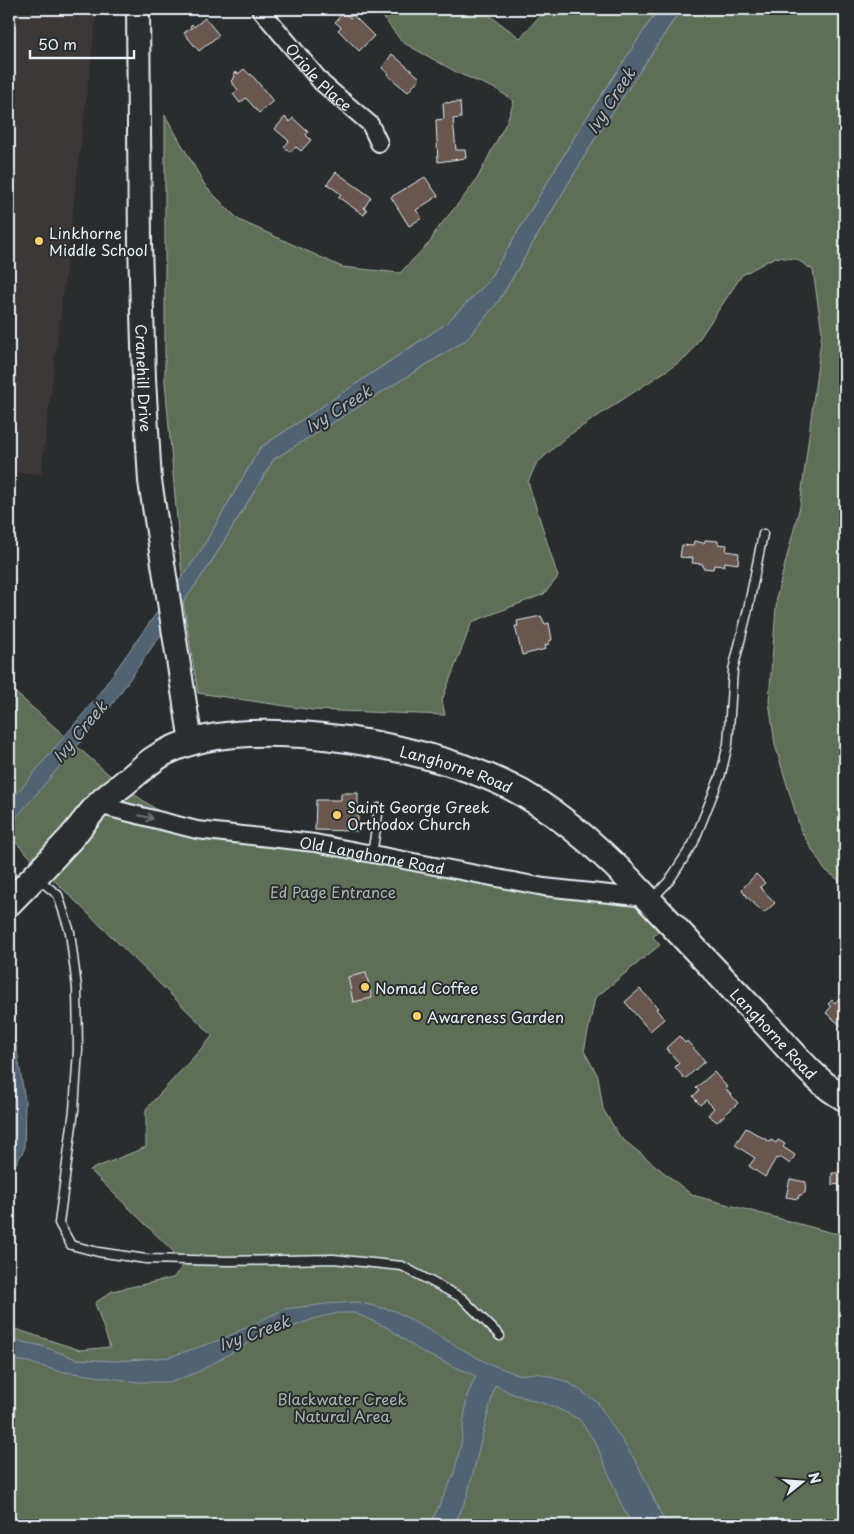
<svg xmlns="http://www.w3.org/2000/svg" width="854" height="1534" font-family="'Playpen Sans',sans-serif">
	<rect width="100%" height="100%" fill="#2a2d2e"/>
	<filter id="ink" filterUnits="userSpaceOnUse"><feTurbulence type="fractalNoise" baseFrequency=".02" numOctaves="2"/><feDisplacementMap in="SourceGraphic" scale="10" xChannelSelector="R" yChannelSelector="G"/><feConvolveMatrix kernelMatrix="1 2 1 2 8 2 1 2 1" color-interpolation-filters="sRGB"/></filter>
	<g filter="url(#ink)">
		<!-- built -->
		<path fill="#3c3938" d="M9,9h88l-56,465 -32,-2z"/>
		<!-- green -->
		<path fill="#5e6e56" stroke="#a3b0a7" d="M377,9h104l39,29 26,-29h112l-78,119 -93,155 -43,42 -184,123 -60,104 -18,25 -17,-196v-266l41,72 33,33 103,47 58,6 31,-32 4,-9 31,-38 11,-15 30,-58 7,-20 -18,-12 -36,-15 -58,-32z
			M681,9h164v876l-21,-16 -23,-38 -26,-86 -6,-44 8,-106 23,-89 22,-174 -9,-62 -17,-11 -21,-2 -33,18 -55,82 -121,80 -30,27 -8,18 30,95 -14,17 -72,28 -30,78 3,15 -132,-5 -115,-17 -15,-91 27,-38 64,-105 192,-119 32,-38 98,-165z
			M9,687l113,99 57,39 468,73 21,23 -15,16 7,8 -65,53 -11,53 14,25 5,33 17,28 72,58 141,38h12v292h-836v-198l71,23 30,-3 -15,-44 17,-12 61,-13 12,-15 -95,-93 56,-23v-38l65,-71 1,-3 -203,-199z"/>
		<!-- water -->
		<path fill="#516273" stroke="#8d9ba8" d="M658,9h23l-85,128 -98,165 -32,38 -192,119 -64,105 -99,142 -102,120v-23l84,-101 107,-150 60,-104 184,-123 43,-42 93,-155z
			M9,1027l7,17 9,57 -1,49 -15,25z
			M357,1302l38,9 90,51 34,13 18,-2 31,9 29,20 41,63 28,60h-34l-11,-21 -25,-61 -17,-24 -27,-13 -39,-12 -18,-9 -28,112 -13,28h-24l24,-51 7,-30 6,-48 9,-20 -54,-24 -34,-24 -33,-15h-17l-22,5 -19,7 -35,10 -62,36 -28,11h-33l-81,-11 -30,-9 -19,-3v-20l33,7 34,13 39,2 54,-4 51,-17 65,-31 41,-5z"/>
		<!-- building -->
		<path fill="#675650" stroke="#e8f1f8" d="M344,12l6,6 3,-3 21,21 -15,15 -21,-21 3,-3 -6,-5z
			M205,18l14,17 -20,16 -15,-18 6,-5h2l-2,-2 2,-2 2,3z
			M392,54l28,24 -12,14 -21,-17 2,-1 -7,-6z
			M244,69l6,6 1,-1 22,27 -14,12 -13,-15 -6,5 -7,-9 5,-4 -7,-9 4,-4 -1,-2 2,-3 2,2z
			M460,102l1,16 -8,1 3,31h9l1,8 -28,4 -2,-42 8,-1 -1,-16z
			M285,117l5,5 3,-4 15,14 -2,3 5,5 -10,11 -5,-4 -6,5 -6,-5 5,-6 -14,-12z
			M336,172l35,25 -7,11 3,2 -3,5 -26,-18 3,-3 -14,-10z
			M425,177l13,19 -22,14 6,8 -13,8 -18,-29z
			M705,540l13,1v3l9,1 -1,6 13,2 -1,11 -13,-2 -1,4 -10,-1 -1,4 -10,-1v-4l-11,-1 1,-5 -13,-1 2,-12 11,1 1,-5 10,2z
			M541,616l4,8 4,-1 3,17 -3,1v3l-4,1 1,4 -24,6 -7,-29h3l-1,-5z
			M341,793h17v38l-43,-1 1,-30h25z
			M756,874l9,9 -5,4 15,16 -11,10 -17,-16 -1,-3 -1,1 -3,-6z
			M366,973l6,25 -19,4 -5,-25z
			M640,989l18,19 -2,1 8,10 -14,12 -25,-29z
			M842,995l2,2 1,-2v34l-19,-16 5,-6 -3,-3 4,-4 3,3z
			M679,1036l6,7 2,-2 18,20 -20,18 -10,-12 4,-4 -13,-15z
			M714,1072l13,15 -2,1 13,15 -21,19 -9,-7 6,-7 -8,-8 -6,5 -7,-9 6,-5 -3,-3z
			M746,1128l24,14 1,-2 5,3 2,-3 7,4 -2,3 12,8 -5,9 -10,-7 -2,2 -2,-1 -11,19 -16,-11 6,-8 -20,-13z
			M839,1171h6v16h-6v-3l-7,1v-12h7z
			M790,1179l16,3 -1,11h-2l-1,2h-3l-1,4 -12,-2z"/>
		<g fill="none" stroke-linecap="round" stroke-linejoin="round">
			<defs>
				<path id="service" d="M372,855l7,-47
					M37,878l21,17 12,37 7,56 1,62 -4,60 -15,113 12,22 27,7 48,7 83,2 104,-2 69,7 60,32 38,38
					M653,898l16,-17 24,-37 28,-70 7,-30 5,-74 15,-61 15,-75"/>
				<g id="minor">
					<path id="s1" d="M260,9l62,74 48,41 9,19"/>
					<path id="s2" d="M98,805l99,25 118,13 229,44 103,11"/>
				</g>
				<g id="secondary">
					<path id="s3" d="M138,9l2,235 4,135 6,102 41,261"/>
				</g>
				<g id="primary">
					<path id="s4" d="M9,903c21,-21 41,-42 61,-64 10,-11 19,-25 30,-36 10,-9 21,-17 32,-26 12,-10 23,-21 38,-27 86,-40 272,-2 352,43 47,27 86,64 123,103 41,44 83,88 125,132 22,23 47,56 75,70"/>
				</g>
			</defs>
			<!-- service casing -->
			<use href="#service" stroke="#e8f1f8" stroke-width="11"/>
			<!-- minor casing -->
			<use href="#minor" stroke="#e8f1f8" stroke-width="20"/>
			<!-- secondary casing -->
			<use href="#secondary" stroke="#e8f1f8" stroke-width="26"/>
			<!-- primary casing -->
			<use href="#primary" stroke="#e8f1f8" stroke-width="29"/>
			<!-- service -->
			<use href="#service" stroke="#2a2d2e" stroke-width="8"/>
			<!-- minor -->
			<use href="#minor" stroke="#2a2d2e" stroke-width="16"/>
			<!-- secondary -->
			<use href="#secondary" stroke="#2a2d2e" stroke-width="22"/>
			<!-- primary -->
			<use href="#primary" stroke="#2a2d2e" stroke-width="25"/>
		</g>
		<!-- one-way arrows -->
		<defs><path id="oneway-shaft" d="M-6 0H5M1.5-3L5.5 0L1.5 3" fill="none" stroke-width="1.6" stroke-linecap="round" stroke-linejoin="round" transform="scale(1.25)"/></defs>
		<use stroke="#6c7275" href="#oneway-shaft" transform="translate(146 817) rotate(14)"/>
	</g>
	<!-- markers -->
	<g fill="#ffd166" stroke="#2a2d2e" stroke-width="2">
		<circle cx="39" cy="241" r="5"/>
		<circle cx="337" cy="815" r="5"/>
		<circle cx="365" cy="987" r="5"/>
		<circle cx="417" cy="1016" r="5"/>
	</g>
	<g text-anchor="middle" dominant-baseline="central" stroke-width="4" stroke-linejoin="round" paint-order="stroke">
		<!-- street labels -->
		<g font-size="15" fill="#e8f1f8" stroke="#2a2d2e">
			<text stroke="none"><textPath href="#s1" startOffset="90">Oriole Place</textPath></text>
			<text stroke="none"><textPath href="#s3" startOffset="369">Cranehill Drive</textPath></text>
			<text stroke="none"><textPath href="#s4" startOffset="516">Langhorne Road</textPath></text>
			<text stroke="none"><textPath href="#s2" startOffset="279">Old Langhorne Road</textPath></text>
			<text stroke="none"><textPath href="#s4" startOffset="936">Langhorne Road</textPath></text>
		</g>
		<!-- poi labels -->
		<g font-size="15" fill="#e8f1f8" stroke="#2a2d2e" text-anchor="start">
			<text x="49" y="232">Linkhorne<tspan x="49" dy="17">Middle School</tspan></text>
			<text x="347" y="806">Saint George Greek<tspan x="347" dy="17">Orthodox Church</tspan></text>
			<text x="375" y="987">Nomad Coffee</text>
			<text x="427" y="1016">Awareness Garden</text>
		</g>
		<!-- park labels -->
		<g font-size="15" fill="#aab6af" stroke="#2a2d2e">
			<text x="333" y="891">Ed Page Entrance</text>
			<text x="342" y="1398">Blackwater Creek<tspan x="342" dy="17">Natural Area</tspan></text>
		</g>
		<!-- water labels -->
		<g font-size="16" font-style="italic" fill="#acb8c3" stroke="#2a2d2e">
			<text transform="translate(610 100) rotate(-57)">Ivy Creek</text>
			<text transform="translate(338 408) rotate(-32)">Ivy Creek</text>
			<text transform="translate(79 731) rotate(-50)">Ivy Creek</text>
			<text transform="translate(254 1332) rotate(-20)">Ivy Creek</text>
		</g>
	</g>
	<!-- margin -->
	<rect width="854" height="1534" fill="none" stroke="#2a2d2e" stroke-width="30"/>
	<rect x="15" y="15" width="824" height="1504" fill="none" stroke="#e8f1f8" stroke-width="2" filter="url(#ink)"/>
	<!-- north arrow -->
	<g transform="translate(802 1482) rotate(73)" stroke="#2a2d2e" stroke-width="4" paint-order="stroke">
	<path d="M0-4L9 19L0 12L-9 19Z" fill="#e8f1f8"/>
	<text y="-8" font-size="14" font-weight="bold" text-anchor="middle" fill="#e8f1f8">N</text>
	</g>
	<!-- scale -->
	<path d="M30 50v8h104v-8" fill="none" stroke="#e8f1f8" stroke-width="2.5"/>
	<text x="38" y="50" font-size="15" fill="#e8f1f8" stroke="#2a2d2e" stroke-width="4" paint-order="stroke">50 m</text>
</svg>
